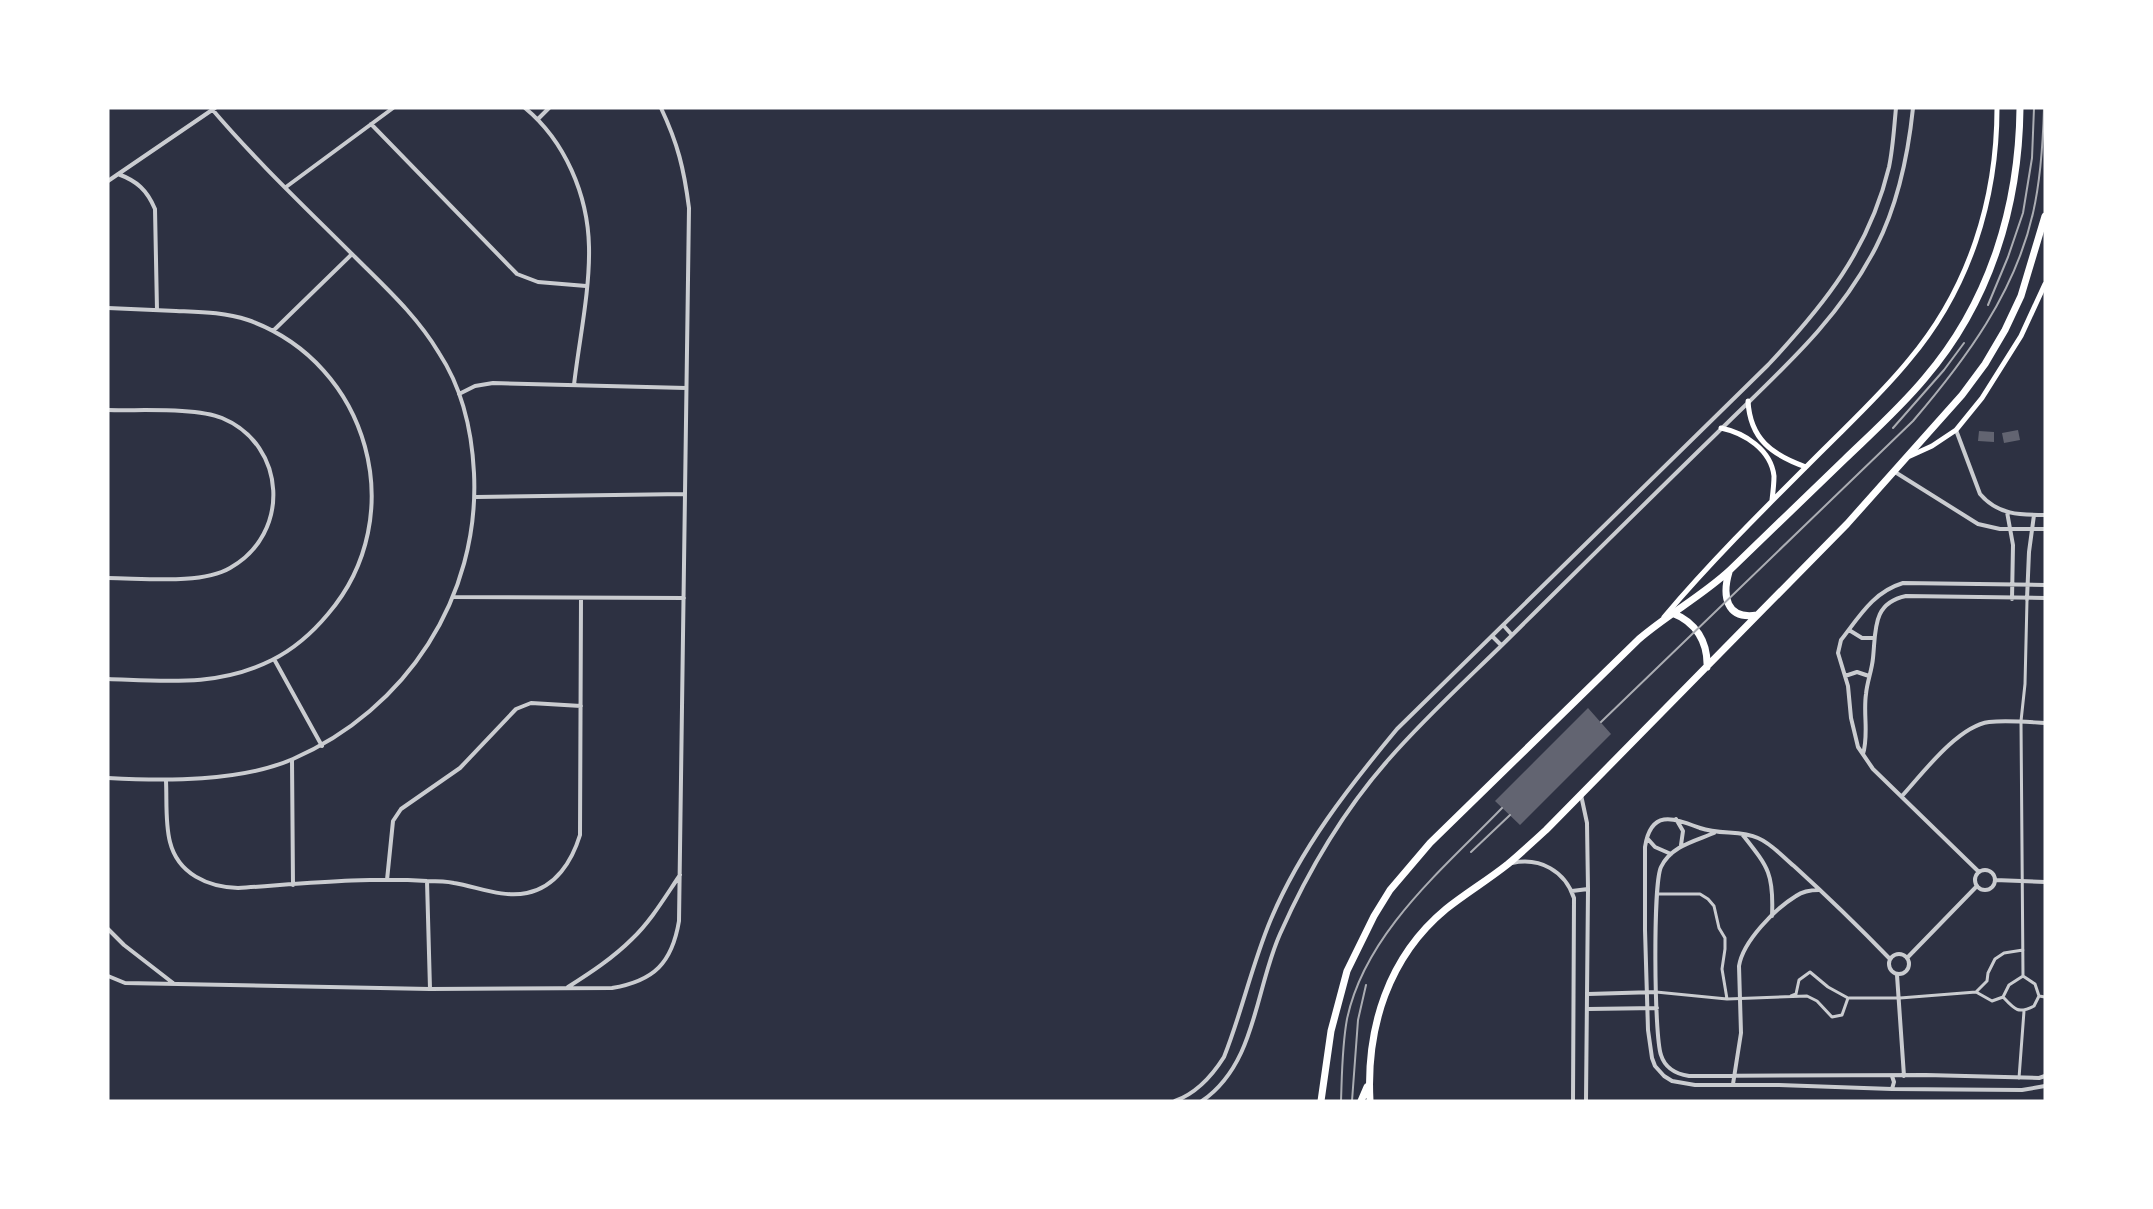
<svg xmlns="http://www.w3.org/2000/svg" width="2153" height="1209" font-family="Poppins,sans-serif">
	<rect width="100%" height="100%" fill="#2d3142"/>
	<!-- building -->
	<path fill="#626471" d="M2018,430l2,10 -16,3 -2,-10z
		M1979,431l15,1v10l-16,-1z
		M1588,708l23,26 -91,91 -25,-24z"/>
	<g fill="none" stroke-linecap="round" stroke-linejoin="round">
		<!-- pedestrian -->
		<path stroke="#caccd0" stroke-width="3" d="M1657,894h43l8,5 6,7 5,22 6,10v11l-3,20 5,30
			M2023,976l-2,-255 4,-37 2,-84
			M2023,976l12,8 4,12 -5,10c-16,8 -19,4 -31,-9l6,-12z
			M1656,992l71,7 80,-3 10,5 15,16 10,-2 6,-17 -20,-11 -18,-15 -11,8 -3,14 -5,2
			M1976,992l11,-11 1,-8 7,-14 9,-6 19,-3
			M2039,996l6,1
			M1849,998h51l76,-6 16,9 11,-4
			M2019,1078l5,-67"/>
		<!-- minor -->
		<path stroke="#caccd0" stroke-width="4" d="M525,108c40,33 63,87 64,139 1,44 -10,94 -15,138
			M538,119l11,-11
			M371,124l146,150 21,8 48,4
			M118,174c19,7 29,16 37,35l2,101
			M108,181l107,-73
			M286,187l107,-79
			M108,308c23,1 45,2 68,3 24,1 48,1 72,9 121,43 164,196 80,294 -15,18 -34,35 -56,46 -54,27 -106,21 -164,19
			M273,331l79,-77
			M459,394l16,-8 18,-3 193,5
			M108,410c30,1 88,-3 114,8 65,27 69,116 8,150 -29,17 -88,10 -122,10
			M1956,430l24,64c18,21 40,21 65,21
			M1895,472l83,52 22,5h45
			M476,497l209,-3
			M2007,512l6,33 -1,54
			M454,597l230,1
			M2027,599l2,-47 5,-37
			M1504,626l8,9
			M1849,630l13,8h12
			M1493,637l8,8
			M274,659l48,87
			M1845,676l12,-4 12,4
			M1863,754c6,-20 0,-40 3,-60 1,-12 6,-24 7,-36 3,-28 -1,-55 33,-62l139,2
			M292,760l1,125
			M108,778c57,3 132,4 185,-19 113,-49 187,-162 181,-286 -2,-41 -12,-85 -35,-120 -22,-37 -53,-65 -83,-95 -49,-49 -100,-97 -145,-150
			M166,781c1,19 -1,42 4,61 8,32 38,45 68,46 62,-4 126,-11 189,-7 9,0 18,0 27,2 24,4 48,15 73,10 29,-6 45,-32 53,-58l1,-237
			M1581,795l6,28 1,66 -2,212
			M1902,796c20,-22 56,-70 87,-74 18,-2 38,0 56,1
			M1676,819l7,12 -2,14
			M1714,833c-19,8 -43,13 -53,34 -8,17 -7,168 0,188 4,13 15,19 28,21l237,-1 113,3 6,-2
			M1742,834c26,33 32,39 30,82
			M1647,838l8,9 16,7
			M1512,863c28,-6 53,8 62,35l-1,203
			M1975 880a10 10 0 1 1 20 0a10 10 0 1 1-20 0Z
			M1979,872l-106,-103 -15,-22 -7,-29 -3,-32 -10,-33 3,-13c18,-23 32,-48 62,-57l142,2
			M387,880l6,-59 8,-12 59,-41 56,-59 15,-6 50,3
			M1995,880l50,2
			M427,881l3,108
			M1572,891l16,-2
			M108,929l16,16 49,38
			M1889 964a10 10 0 1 1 20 0a10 10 0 1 1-20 0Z
			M1907,958l70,-72
			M1890,959c-31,-32 -63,-63 -96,-93 -11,-9 -22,-22 -36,-28 -17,-8 -38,-3 -58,-10 -27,-10 -49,-19 -55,19v83l3,100 4,28 3,8 9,10 8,5 23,4h84l113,4 130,1 23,-4
			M1897,975l7,101
			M108,976l17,7 305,6 182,-1c42,-7 60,-25 67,-67l10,-713c-5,-39 -11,-64 -28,-100
			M568,987c22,-14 45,-29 64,-48 19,-18 33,-42 48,-64
			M1588,994l68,-2
			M1588,1009l69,-1
			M1892,1076l2,6 -2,7
			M1733,1084l8,-51 -2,-67c4,-25 36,-57 57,-70 7,-5 15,-6 23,-6
			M1175,1101c22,-8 37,-25 49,-44 18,-45 28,-93 47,-138 30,-71 77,-131 126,-190l371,-364c56,-60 101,-115 121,-198 4,-19 5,-39 7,-59
			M1202,1101c54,-37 53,-111 78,-167 28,-63 63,-123 109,-175 34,-39 73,-75 110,-111 72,-71 143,-142 215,-212 61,-61 122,-111 162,-189 22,-43 32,-91 37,-139"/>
		<!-- secondary -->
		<path stroke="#fff" stroke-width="5" d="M1748,401c2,38 24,54 58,66
			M1721,428c24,5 50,22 53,48 0,8 -1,16 -2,24
			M1910,456l22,-10 24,-16 26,-32 39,-62 24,-52
			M1664,617c50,-59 105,-113 160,-168 29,-29 59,-57 85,-89 60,-71 88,-160 88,-252"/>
		<!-- trunk -->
		<path stroke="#fff" stroke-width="7" d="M1729,572c-7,24 -3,48 28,43
			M1672,613c24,9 36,29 35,54
			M1321,1101l10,-70 16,-60 27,-55 16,-26 40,-47 209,-204c29,-25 63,-43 91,-69 38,-37 77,-74 115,-111 27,-26 56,-52 80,-81 65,-76 94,-172 95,-270
			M1361,1101l6,-14
			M1370,1101c-4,-73 18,-144 76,-192 20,-16 42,-29 62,-45 13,-11 26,-23 38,-34l301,-306 115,-129 23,-31 20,-34 16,-34 24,-80"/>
		<!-- rail -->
		<path stroke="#abadb3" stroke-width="2" d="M1988,305l20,-48 15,-44 9,-55 2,-50
			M1893,428l51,-58 20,-27
			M1601,722l312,-301c53,-62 102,-128 120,-208 8,-35 10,-70 11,-105
			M1471,852l39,-37
			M1341,1101c1,-27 1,-55 6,-82 18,-86 97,-151 155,-211
			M1352,1101l6,-81 8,-35"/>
	</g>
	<!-- border -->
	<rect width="2153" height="1209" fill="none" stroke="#ffffff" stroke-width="219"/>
</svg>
